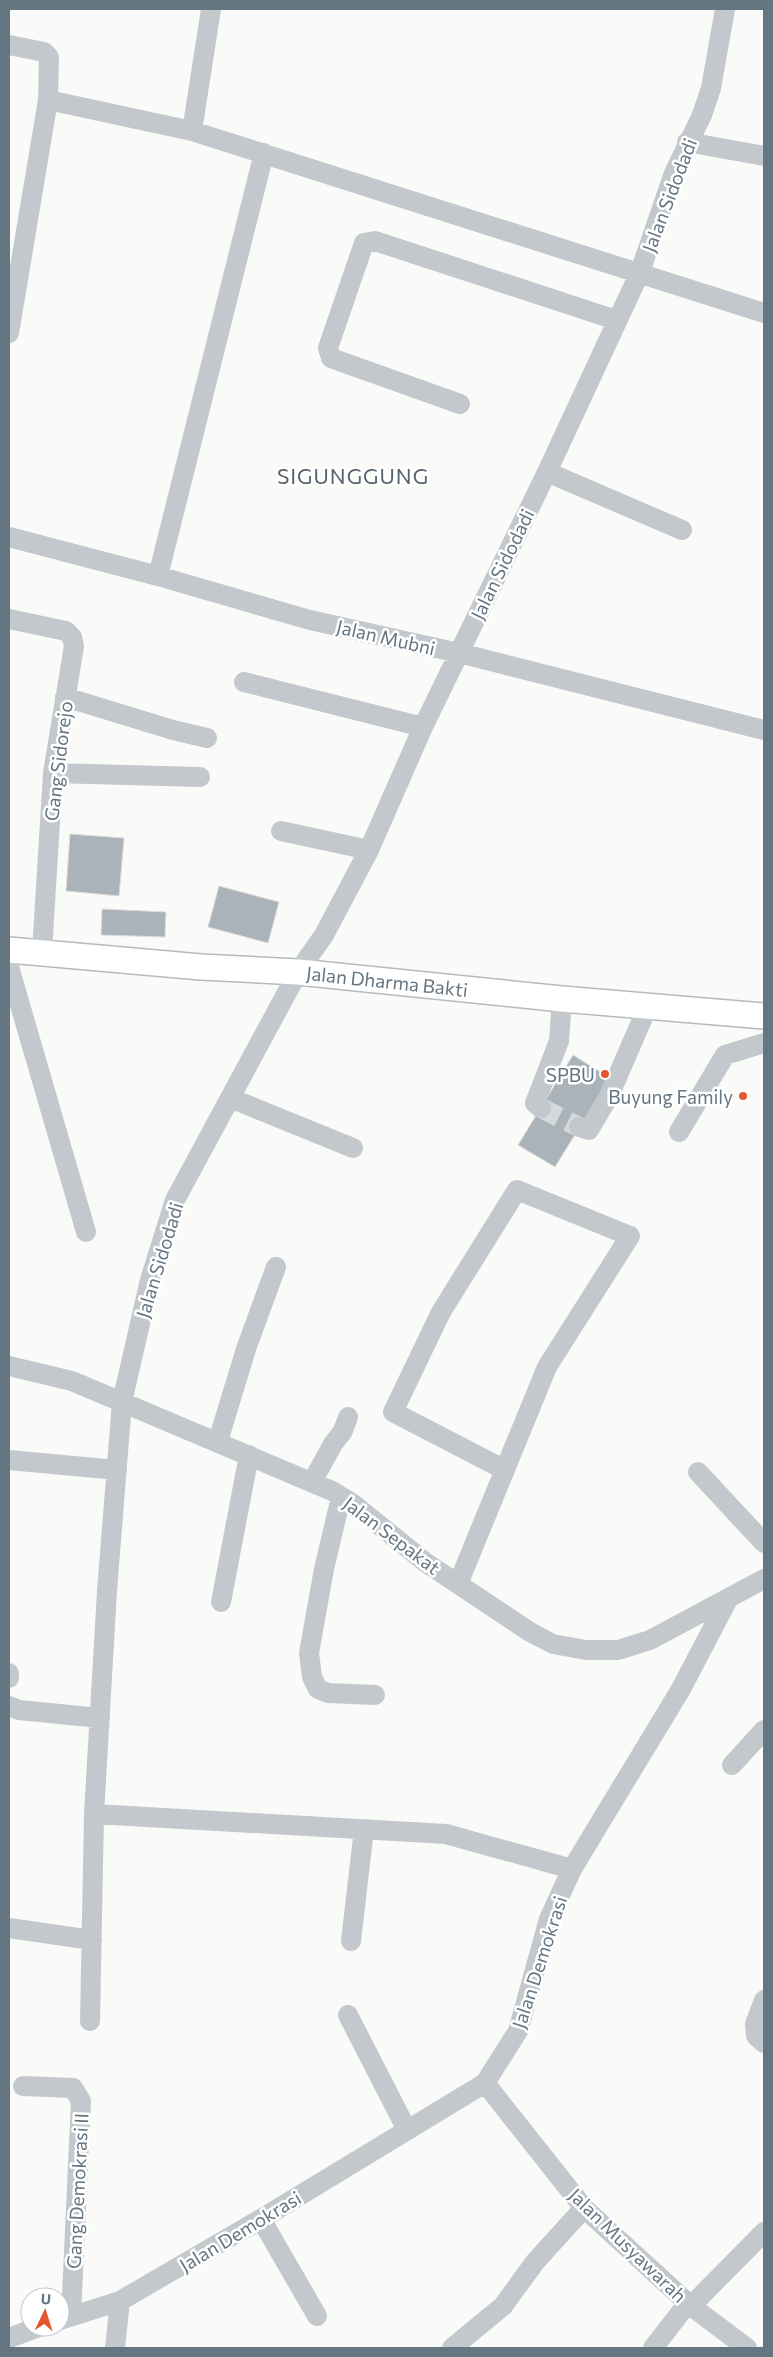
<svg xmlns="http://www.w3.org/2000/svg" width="773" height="2357" font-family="Commissioner,sans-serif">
	<rect width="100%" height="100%" fill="#fafaf8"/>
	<!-- building -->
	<path fill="#aab3b9" stroke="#dcdcda" d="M70,834l54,4 -5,58 -53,-5z
		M219,886l60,16 -11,41 -60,-16z
		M102,909l64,3 -1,25 -64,-2z
		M573,1055l37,23 -55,89 -37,-22z"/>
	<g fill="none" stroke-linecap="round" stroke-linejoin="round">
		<!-- minor-tunnel -->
		<path stroke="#d5d9db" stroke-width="20" stroke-dasharray="20 10" stroke-linecap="butt" d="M541,1108l38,19"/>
		<defs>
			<path id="major" d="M9,950l192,17 97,5 264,27 202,17"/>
		</defs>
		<!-- major casing -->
		<use href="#major" stroke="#b5babe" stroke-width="28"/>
		<!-- minor -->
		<path stroke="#c3c8cc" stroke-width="20" d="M9,45l35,7 5,5 -1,43 -39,233
			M48,100l144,31 572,182
			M192,131l19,-122
			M687,142l77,14
			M460,404l-129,-46 -3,-10 36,-105 11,-2 241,79
			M547,472l135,58
			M9,537l149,39 152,44 149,33 305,77
			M158,576l106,-423
			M9,619l57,12 6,6 2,9 -21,127 -11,179
			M244,682l179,45
			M65,697l108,33 34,8
			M53,773l147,4
			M281,831l88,19
			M9,967l77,265
			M230,1098l123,50
			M541,1108l-6,-5 24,-62 3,-42
			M579,1127l10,3 20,-34 39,-90
			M679,1132l46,-77 39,-12
			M9,1366l63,15 260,110 20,12 73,59 105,70 23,12 33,6h32l32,-10 114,-61
			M218,1441l28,-92 30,-82
			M9,1460l108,10
			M698,1472l66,71
			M312,1482l21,-38 10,-13 5,-14
			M341,1497l-17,72 -15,84 3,24 6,12 10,4 47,2
			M458,1584l89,-217 83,-131 -113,-46 -76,122 -48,100 112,58
			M221,1602l28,-147
			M9,1678v-5
			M9,1706l10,4 81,8
			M732,1765l32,-35
			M94,1814l352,20 126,35
			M9,1928l83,12
			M351,1941l13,-112
			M764,2000l-9,24 1,12 8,7
			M348,2015l59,115
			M90,2021l4,-207 13,-223 15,-189 28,-122 25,-80 123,-228 26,-37 45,-85 54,-123 124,-255 93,-200 34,-99 28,-58 9,-27 14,-79
			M485,2083l99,125 107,98 56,42
			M23,2086l50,2 8,13 -10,215
			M261,2219l56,97
			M691,2306l73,-74
			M60,2320l60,-19 141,-82 224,-136 33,-52 31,-112 23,-50 109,-180 47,-90
			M9,2338l30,-11
			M115,2348l5,-47
			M452,2348l51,-42 32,-44 49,-54
			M653,2348l35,-45"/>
		<!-- major -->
		<use href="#major" stroke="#fff" stroke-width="25"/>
	</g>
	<!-- markers -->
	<g fill="#e4572e" stroke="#fff" stroke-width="2">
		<circle cx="605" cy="1074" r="5"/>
		<circle cx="743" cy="1096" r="5"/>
	</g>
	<g text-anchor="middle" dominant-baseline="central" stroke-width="5" stroke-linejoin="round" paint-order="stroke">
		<!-- street labels -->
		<g font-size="19" fill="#657683" stroke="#fff">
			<text transform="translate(669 195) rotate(-69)">Jalan Sidodadi</text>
			<text transform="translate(502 564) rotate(-64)">Jalan Sidodadi</text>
			<text transform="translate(386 637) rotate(13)">Jalan Mubni</text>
			<text transform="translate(58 761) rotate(-83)">Gang Sidorejo</text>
			<text transform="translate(387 981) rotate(6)">Jalan Dharma Bakti</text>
			<text transform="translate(159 1260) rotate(-73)">Jalan Sidodadi</text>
			<text transform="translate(392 1535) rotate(37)">Jalan Sepakat</text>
			<text transform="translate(539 1962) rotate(-72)">Jalan Demokrasi</text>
			<text transform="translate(77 2191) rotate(-87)">Gang Demokrasi II</text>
			<text transform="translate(240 2231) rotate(-31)">Jalan Demokrasi</text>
			<text transform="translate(628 2245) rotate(44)">Jalan Musyawarah</text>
		</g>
		<!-- poi labels -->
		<g font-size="19" fill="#657683" stroke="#fff" text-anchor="end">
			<text x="595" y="1074">SPBU</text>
			<text x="733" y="1096">Buyung Family</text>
		</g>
		<!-- quarter labels -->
		<g font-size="21" letter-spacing="1" fill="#57646e" stroke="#fff">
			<text x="353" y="475">SIGUNGGUNG</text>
		</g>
	</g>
	<!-- border -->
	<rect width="773" height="2357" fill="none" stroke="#657683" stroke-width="20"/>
	<!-- north arrow -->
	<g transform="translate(45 2312) rotate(4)"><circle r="24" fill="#ffffff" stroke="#c1c8cd"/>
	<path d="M0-4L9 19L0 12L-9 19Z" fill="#e4572e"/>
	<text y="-8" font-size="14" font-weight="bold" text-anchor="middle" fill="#657683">U</text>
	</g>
</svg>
